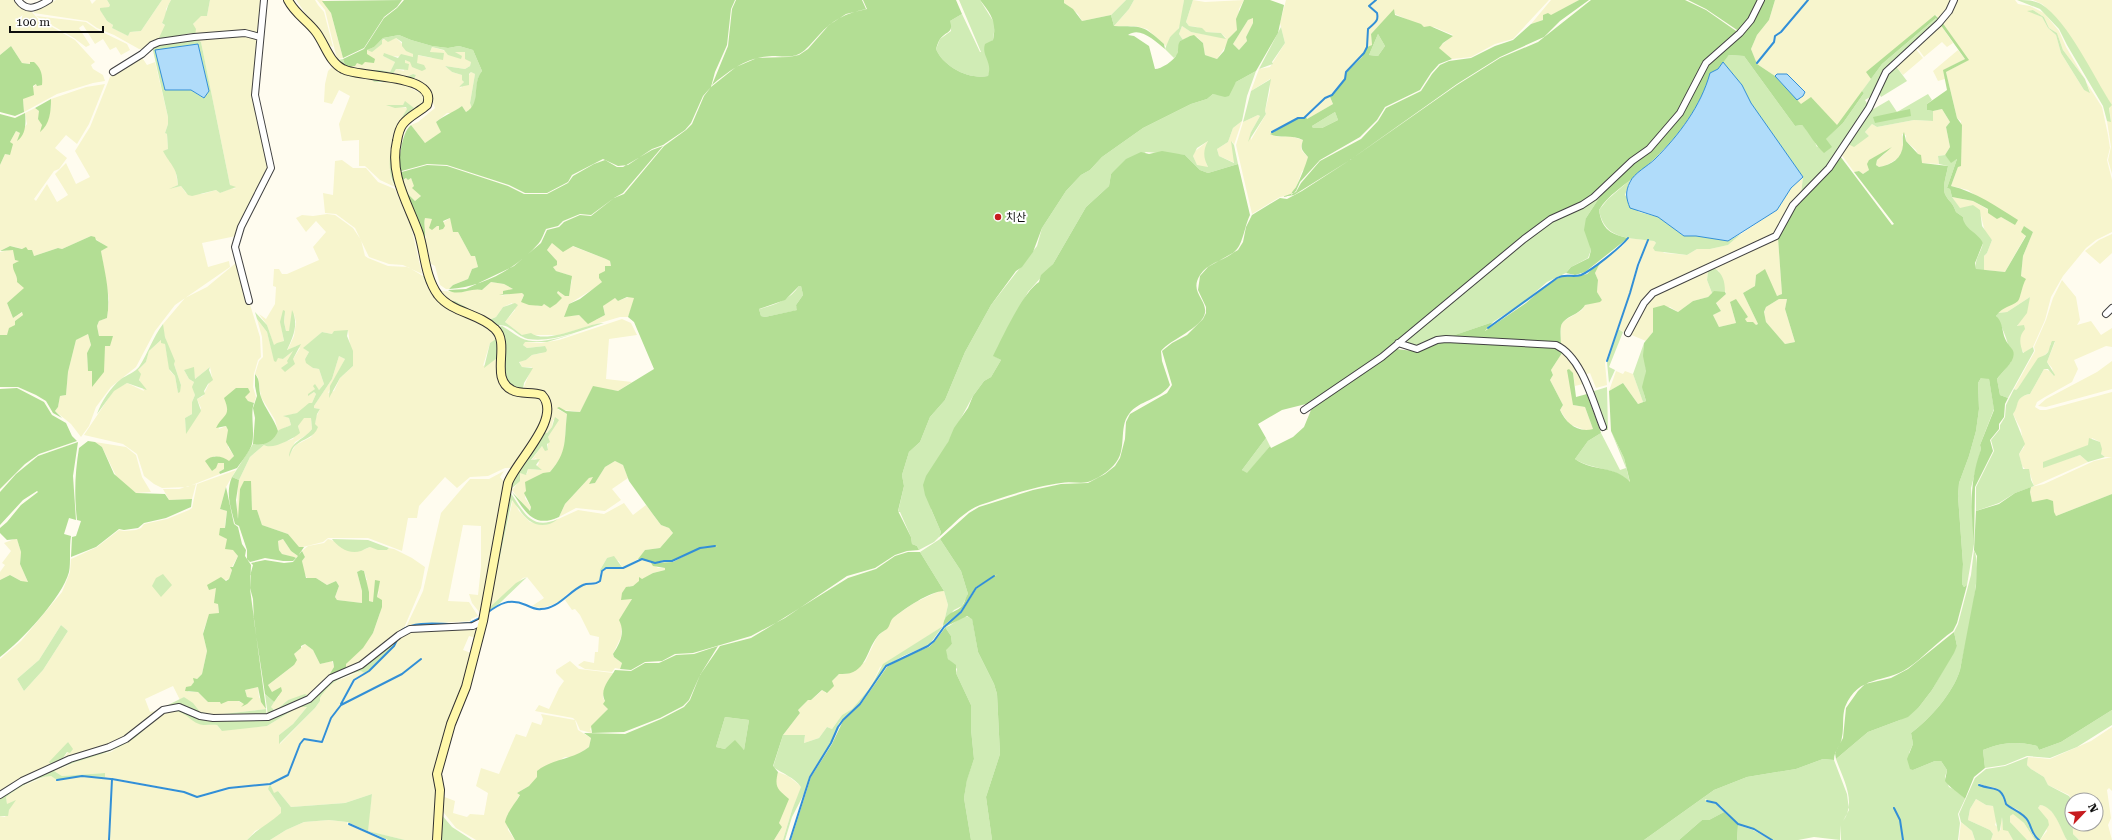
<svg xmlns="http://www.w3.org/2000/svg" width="2112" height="840" font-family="'Roboto Serif','Noto Sans KR',serif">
	<rect width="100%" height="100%" fill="#fffcef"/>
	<!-- farmland -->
	<path fill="#f7f5cd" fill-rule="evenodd" d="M0,0h15l10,9 6,2 7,8 37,21 20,22 -4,3 2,4 10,6 2,6 -12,2 -36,11 -33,18 -1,-13 13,-15 -5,-20 -9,-1 -11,-17 -11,9z
		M56,0h34l2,4 4,-4h11l3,5 -1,2 -9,2 7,12 6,4 -1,3 16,8 2,-4 11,-1 21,-31h9l-5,9v6l-4,8 16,13 13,-3 2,3 -50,13h-4l-25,-14 -17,-7 -10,-7 -53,-8 1,-4 7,-1z
		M210,0h52l-5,34 -11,-4 -51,6 -2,-12 8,-9 6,1z
		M296,0h19l3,5 6,7 9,35 -5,-2z
		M317,0h6l8,13 12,45 -6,1 -12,-49z
		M1064,0h62l-15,15 -29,6 -4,-7 -14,-11z
		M1134,0h50l-3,24 -6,10 -5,3 -2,8 -2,1 -19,-17 -12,-3h-21l15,-17z
		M1193,0l12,2 39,-2 -5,9 -2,21 -20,29 -12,-4 -2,-12 -6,-6 -7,-1 -7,4 -4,-6 3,-8 9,6 35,6 -5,-5 -15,-1 -9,-5 -8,-1 -3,-4z
		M1286,0h263l-36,39 -18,5 -24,13 -19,2 -14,-11 15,-13 -19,-8h-10l-29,-13 -1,-4 -23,24 1,11 -5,2 -3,6 -18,19 -1,6 -16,18 4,8 -26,15 -1,-2 10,-8 8,-11 -20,20h-6l-28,16 8,3 12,-1 13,4 -2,7 1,4 6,6 -2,11 -4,3 -5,14 -6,10 -11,2 -28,17 -16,-69 7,-23 15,-7 2,1 -9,16v8l15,-26 -1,-3 5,-20v-12l-19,12 8,-22 11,-2 15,-24 -5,-20z
		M1551,0h28l-36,20 -12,4z
		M1775,0h33l-27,32 -7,4 -1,5 -17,22 -5,-14 6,-14 12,-15z
		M1809,0h142l-5,9 -8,9 -2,-3 -69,57 4,7 -34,47 -25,-28 -11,7 -24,-31 -2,2 -18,-12 17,-22 1,-6 7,-3z
		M1956,0h59l3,4 12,2 14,7 15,18 7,16 19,32 -22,-29 -6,-17 -8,-5 -5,-11 -11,-7 -4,1 13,6 6,11 8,7 5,18 23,37 6,2 -4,-10 16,25 6,28 2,13 -3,12 5,20v52l-16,8 -10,8 -23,28 -12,21 -6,23 -12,27 -9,6 -4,-6 -3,-20 13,-30 -23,15 -9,1 7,-6 12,-6 3,-5 3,-12 -2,-8 2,-20 10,-24 -9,-6 2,9 -21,37 -21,-2v-14l3,-3 5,-13 -7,-8 -4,-16 -8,-11 -13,4 -8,-12 21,4 42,24 -47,-35 -17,-4 7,-19 3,-46 -4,-3 -11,-46 22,-12 -26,-38z
		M2033,0h79v174l-4,-14 3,-13 -4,-26h4l-2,-14 2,-3 -57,-88 -12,-12z
		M36,16l50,6 10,7 31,15 3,6 -9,5 -5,-8 -6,3 -7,-11 -8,5 -12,-19 -4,3 11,17 -4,2 -12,-9z
		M1253,17v6l-7,14 1,4 -8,9 -6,-6 15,-24z
		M1940,24l13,19 -6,4 -5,-5 -18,15 -8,-11z
		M244,34l14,7 -3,43 15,84 -34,68 -34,7 6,24 21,-6 1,6 -55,38 -20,26 -19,36 -25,20 -15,20 -7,19 -8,11 -10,-13 -16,-13 3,-4 2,-11 6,-1 2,-23 8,-32 12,-6 3,11 -4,8 1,18h4v16l13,-41 8,-10h-14l-2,-10 2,-5 8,-3 1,-8 1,-11 -8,-48 6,-4 -16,-11 -29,13 -4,-1 -24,8 -6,-6 -18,-4 -10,5v-86l5,-11 5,1v-13l6,-11 4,2 7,-9 -2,-11 10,-5 4,3 3,14 -2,4 11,-21v-9l35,-12 19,-3 -16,40 -12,20 -11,-9 -11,13 12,10 -8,11 -5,2 -20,28 2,2 11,-17 10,18 11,-7 -13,-21 11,-11 10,21 14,-7 -15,-26 15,-24 20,-50 31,-21 6,9 8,-3 13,55v7l-3,9 2,1 1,15 -4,2 11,17 3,17 -6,3 9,-2 5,7 16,1 14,-4 4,3 12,-5 4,1 -6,-4 -29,-143 -6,-4z
		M396,38l17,16v3l-30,-1 12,6 -5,10 -7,-2h-28l-7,-3 9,-4 10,-9v-4l15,-10z
		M432,47l24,7 -1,-2h10l6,10 -1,4 -5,3 -20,-3 7,6 10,3 2,7 -4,5 1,1 10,-16 4,2 -5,29 2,6 -6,3 -4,-6 -10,7h-5l-11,9 6,10 -17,11 -14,-18 7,-3 17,-14 -2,-5 -19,-24 2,-4 -3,-1 -7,3 -13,-3 3,-5 8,2 1,-11 12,3v-8l15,3 -2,-6z
		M1915,48l8,10 -20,17 -8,-10z
		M1958,50l7,9 -21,11 1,9 -7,2 -5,-10z
		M334,65l46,18 7,-2 18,4 17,9 2,7 -2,3 -8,4 -9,-6 -2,3 -15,1 20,2 -12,22 -4,15 -1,34 4,8 -15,-7 -15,-14h-6v-26l-17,1 -3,-17 11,-28 -11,-6 -7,14 -8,-2 1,-18 3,-13z
		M1942,109l8,13 -4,5 4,20 -5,8 -7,1 1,8 -18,-1 -5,-13 -10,-9v-6l-4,-1 1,13 -2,7 -4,5 -12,7 -6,1 -3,-2 1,-5 10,-8 -18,8v10l-6,4 -4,-3 -5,1 -13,-18 7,-10 21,-8 -4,-4 7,-8 5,3 37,-7 19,1v-10z
		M1242,121l-8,24 -2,-4 3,22 -16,-7 -2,-7 11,-7 5,-14z
		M1209,140l-3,23 2,4h-6l-5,-1 -4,-10 1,-4z
		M342,160l11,8h13l12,14 17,7 16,37 11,48 -19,-9 -14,-1 -20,-7 -14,-29 -19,-14 -11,-1 -2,-20 10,2 2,-34z
		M410,177l11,19 -6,5 -7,-7 -5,-14z
		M1803,177l-2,17 -24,39 -123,57 -28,43 -8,-4 29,-87 -10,22 -7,29 -25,70 2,22 -11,3 -6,-15 -6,2 -23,-29v-21l3,-4 18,-11 3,-5 17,-5 -5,-8 1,-12 -3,-7 6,-12 22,-15 5,-8 26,3 10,12 13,1 10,1 10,-6h13l18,-4 13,-11 36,-24 14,-22z
		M327,214l8,1 18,13 8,12 4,16 3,2 20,8 20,1 15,9 4,11 39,30 25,14 5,9 -6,3 -7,23 14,-8 1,18 40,22 5,8 -3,20 -27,42h-8l-17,8 -18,1 -13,11 -12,-11 -26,29 -2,12h-9l-6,33 -34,-13h-40l-5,4 -24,6 -11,-14 -26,-9 -5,-15h-5l-2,-29 -4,1 -6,7 -1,30 -2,-4 1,-33 12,-25 14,-12 8,1 21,-7 6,-10 -1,-3 1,-4 4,-4h8l1,11 -4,5 -13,8 -6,13 7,-10 15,-8 2,-3 3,-17 4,-8 -6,-1v-2l18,-27 7,-23 6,3 -17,34 6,-2 6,-13 13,-12 -5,-36 -16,4 -10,-2 -18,16 5,4 -4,7 8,9 6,1 5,15 -5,6 -4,-5v4l-5,6 4,-3 2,2 -4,9 -14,10 -14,3 5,2 2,7 -13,6 -3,-11 -14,-23 -3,-20 -3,-3 4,-13 4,-4 -1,-20 -5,-18 10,13 6,23 10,4 11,-9 -1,9 7,-11 -4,-2 -9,5 7,-15 2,-14 -2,-8 -3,13 -2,4h-3l-2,-9 1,-8 -4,11 3,17 -10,4 -7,-21 -8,-11 7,5 9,-15 1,-17 -3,-1 1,-17h5l3,5h5l32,-14 -6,-13 13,-15 -10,-11 -10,11 -10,-14 6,-3 11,1z
		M425,218l7,1 2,9 16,-10 3,8 5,6 13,24h4l3,11 -6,2 -4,10 -15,6 -4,4h-3l-6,-4 -5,-19 -4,-2 -3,-13 -2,-2 -2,-7 2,-5 -2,-9z
		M2112,234v19l-12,11 -15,-13 14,-11z
		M1778,238l4,56 -5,2 -21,-21 -1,11 -12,7 15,31 -2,1 -9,-2 -2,-4 3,-2 -18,-15 6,21 -17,4 -6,-12 8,-4 -5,-9 10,-8 -7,-23 -5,-3z
		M552,243l20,3 34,13 4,2 1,5 -6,5 -3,11 -4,4 -29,18 -1,4 2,8 9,-1 5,5h12l9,-5 -2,-9 2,-3 10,-5 3,3 13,-5 3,2v3l-6,16h-8l-61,18h-37l-17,-13 10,-12 -3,-7 -9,4 -7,10 -7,3 -31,-17 -8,-2 -9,-10 19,1 16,-3 6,1 9,-8 13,2 9,5 -12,7 15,-4 6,1 2,2 -2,4 16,7 6,-2 6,3 3,-2 5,-14 7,5h3l4,-16 -4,-5 -12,-4 -3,-4 2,-8 -8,-9z
		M13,249l6,11 -4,13 10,15 -18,15 6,15 10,-6v3l-8,6v4l-8,10h-7v-83z
		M237,262l23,75 1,20 -3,3 -4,14 -1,13 3,10 -2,6 -6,-2 -4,-4 -16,11 -2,9 -8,8 1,4 7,-3 2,4v17l6,9 -5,6 -15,-6 -4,10 2,5 6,-8 4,-2 4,4 -2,4 -5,3 1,2 -33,13 -25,1 -8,-4 -10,-8 -7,-22 -14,-10 -39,-9 30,-45 13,-7 17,8 -5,-12 -1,-9 8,-8 3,-11 12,-11 4,4 5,27 5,5 3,17 3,-8 -18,-54v-7l22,-26 22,-11zM210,367l2,10 -9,19 -6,3 4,9 -15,25 -1,-15 7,-4v-12l3,-7 -2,-9 1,-4 -5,-3 -5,-9 10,4 1,5z
		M1708,271l-1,9 5,13 -4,4 -15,4 -15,11 -8,-5 -16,1 -1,24 -7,9 -17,-7 17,-32 14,-12z
		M2062,280l14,17 4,23 -3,5 14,-4 10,14 11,-7v19l-6,-1 -32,14 4,9 -6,13 -27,15 -8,5 -2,5 5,3h6l66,-18v65h-7l-4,-3 -1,-12 -8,-4 -3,7 -46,22 37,-12 8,7 -54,24 -4,-12 -8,-8 -3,-12 5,-7 -3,-17 -8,-16 6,-15 3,-3 8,-2 14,-25 6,2 4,5 -2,-8 -5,-6 8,-20 -5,2 1,5 -16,15 -17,24 -2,2 -2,-1 21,-38 -1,-4 12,-27 7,-22z
		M1779,299h8l-2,10 10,33 -10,2 -19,-22 -2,-9 2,-6z
		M622,319l9,4 6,12 -28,4 -3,40 26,3 -14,9 -25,-4 -13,25 -23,-3 10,5 -3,37 -4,8 -10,13 -20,8 -5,18 6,9 -2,4 -18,-22 3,-1 6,-9v-6l7,1 1,-5 13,1 -4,-4 2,-3 -3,-5 -5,3 11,-15 6,4v-13l9,-16 -4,-1 -1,7 -5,6h-3l4,-36 -2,-3 -23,-5 9,-22h-10l-3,-6 7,-1 6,-5 10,-2 3,-7 -18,2 -4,-3 1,-3 17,1 18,-3z
		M1562,353l13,13 8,18 -8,2 -2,-13v32l12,2 8,22 -6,2 -18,-7 -9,-14 3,-5 -13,-25 3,-5 -2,-5z
		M2112,361v28l-66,18 -8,-1 8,-7 51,-27z
		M1616,371l7,3 2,-3 8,3 10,28 -5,2 -15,-21 -14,8z
		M95,442l31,5 10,8 6,22 9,15 -15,1 -19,-15 -15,-31z
		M2112,457v37l-56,22 -19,-14 -5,1 -2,-11 1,-5 13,-3 50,-23z
		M615,461l8,4 5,13 -16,11 9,11 -16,11 -29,-3 -17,9 6,-13 24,-26 5,-2 -4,8 5,-1 10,-16z
		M236,470l-10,17 -6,22 7,2 -2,14 2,14 11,17 -6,11h-1l1,3 -3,9 -16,3 -1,6h4l3,25 -12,8 -3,8 -1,5 4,17 -5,23 -8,8 -6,10h10l10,10 29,-2 4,3 10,-6h-4l-2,-7 13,-3 1,10 7,12 -51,6 -15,-3 -16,-15 -4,3 -7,-14 -28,13 5,13 9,-2 -34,28 -64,23 7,-9v-10l-16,24 -52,27v-134l21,-18 41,-49 8,-20 1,-13 26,-12 22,-17 5,1 12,-1 5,-2 3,-4 23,-5 22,-9 3,-2 5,-24zM61,625l7,6 -25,39 -19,21 -7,-12 22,-19z
		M504,471l-4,6 5,6 -25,130 -8,-10 -3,-9 9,1 3,-28v-41l-18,-1 -15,76 21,1 9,14 -7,3v2l-51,3 -14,3 17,-36 18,-78 29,-34h19z
		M196,484l-4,15 -23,1 -6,-11h16z
		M513,499l6,12 11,11 15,3 33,-15 26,4 20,-11 9,12 13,-10 15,20 8,3 4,5 -13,15 -15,2 -7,9 -11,7 -5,1 -3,-6 -12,-3 -6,10 -2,14 -14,1 -18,11 -5,6 -10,5 -11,3 -9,-2 12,-8 -17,-21 -4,1 -35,31z
		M17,538l4,14 -1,12 8,18 -3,1 -15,-8 -10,5v-8l5,-7 -3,-2 9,-12 -7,-8z
		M283,539l8,12 7,5 -2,2 -14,-4 -3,-4 -1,-9z
		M328,539l35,11 7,-3 17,3 2,-2 5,1 18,9 13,9 -4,21 -17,40 -30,27 -28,15v-6l27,-31 7,-20 1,-7 -4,-9 3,-8 -7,13 -5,-1 1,-9 -4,-12h2l-3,-9 -3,-1 -4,2 5,19v12l-17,-2 -8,-1 -2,-3 4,-11 -3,-5 -9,4 -11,-7h-9l-4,-7 -1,-10 3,-4 -3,-6 6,-5 16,-3z
		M642,560l7,2 9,6h7v2l-12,3 -20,13h-4l-1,13h4l-10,25 -1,13 -8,17 1,3 8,6 -2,6 -5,-1 -3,4 -27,-3 -7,-4 6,-4 10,2 1,-11h3l1,-15 -9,-2 -10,-20 -5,-6 -3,1 -7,-10 4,-5 15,-10 15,-1 5,-15 21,-1z
		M939,591h5l4,14 -5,21 -63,41 -10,21 -18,21 -10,6 -10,14 -5,-2 -8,11 -15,5 1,-7 -22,-1 17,-22 -2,-3 10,-10h3l12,-10 3,3 6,-12 7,-7h7l19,-12 12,-25 11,-10 3,-8 23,-16z
		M479,626l-3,12 -7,-2 -6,14 8,3 -7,33 -28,99 -1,55h-30l-38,-9 5,-37 -27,9 -54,4 -13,-16 -4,3 -4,-9 -2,4 13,19 1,5 -14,12 -13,6 -8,9h-138l3,-60 72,13 13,5 33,-9 45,-7 14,-7 11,-31 4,-5 15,4 5,-2 7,-22 11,-15 13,-23 14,-10 25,-24 6,-12 10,-4z
		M305,644l8,6 7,14 12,-3 2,6 -8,13 -17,16 -21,4 -11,9h-5l-1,-2 1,-3 7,-8 -7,-3 -4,-8 26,-20v-11z
		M570,661l9,8 34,4 -7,12 -3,12 5,12 -18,20 2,4 -12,-3 -4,-9 -3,-3 -38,-7 4,-6 10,4 10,-21 5,-7 -8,-8v-3z
		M361,671l3,2 -11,7 -13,25 -10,13 -7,23 -4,1 -15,-4 -5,6 -11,31 -14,7 -45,6 -32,9 -20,-7 -71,-13 5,3 -3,60h-108v-24l5,1 9,-16 -7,4 -1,-8 14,-10 27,-11h4l7,4 24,-4 23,1v-4l-43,3 -8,-5 38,-15 19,-4 32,-21 21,-18 10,-2 10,2 14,10 19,2 4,5 46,-4 31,-19h9l-14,17 -14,11 1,9 35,-36 5,-7v-3l3,-6 11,-10z
		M541,714l34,6 3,10 13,8 -2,9 -15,10h-9l-5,3 -31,26 -12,7 3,1 -9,17 -4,4 1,15 7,10h-39l-20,-12 -16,-20 2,-12 13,5 -2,12 14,4 3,-3 14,1 4,-22 -12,-7 5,-18 18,6 17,-40 10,3 6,-15 9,3 2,-6z
		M2112,727v64l-3,-3 -2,2 4,28 -3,7 4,15h-33l-6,-6 -1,-10h24v-24l-24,1 -3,-6 -21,-10 -4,-8 -13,-8 -4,-4 1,-8 22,2 9,-4 32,-14z
		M778,772l10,4 14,11 -10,23 -9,30h-9l8,-13 -3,-3 -4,-42z
		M1976,799l10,6 7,1 4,13 -2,6 6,5v-14l2,10 5,4 5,10h-22l2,-6 -3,-4 -22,-10 2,-11z
		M2040,805l6,1 9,9 12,25h-27l7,-9 -9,-23z
		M2013,813l11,10 11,17h-8l-7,-5 -10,-13v-6z
		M329,820l18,2v2l37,16h-114l16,-10 18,-8z
		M1961,822l11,9 3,9h-16z"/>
	<!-- green -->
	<path fill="#d0ecb5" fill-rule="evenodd" d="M107,0h55l-21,31 -11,1 -2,4 -16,-8 1,-3 -6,-4 -7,-11v-2l9,-1 1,-2z
		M171,0h39l-3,16h-6l-8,8 3,5 -1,7 -4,-3 -33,7 7,-15 -3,-2c4,-8 4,-15 9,-23z
		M959,0h21l15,24 -2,16 -4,3 2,26 -3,7c-20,4 -45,-10 -52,-27l4,-10 11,-8 -1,-10 12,-7 18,38h1z
		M1126,0h8l-5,9 -15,17 -3,-11z
		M1184,0h9l-7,22 3,4 13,2 4,4 15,1 5,6 -35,-7 -9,-6 -3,8 4,6 -3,1 -3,14 -3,3 -9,-9 5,-12 9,-9z
		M2017,0c8,0 17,0 24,4 28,18 52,72 71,101l-3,3 2,14 -4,-1 -4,-15 -36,-61 -8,-16 -19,-20z
		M2033,10l11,7 5,11 8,5 6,17 22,29 5,14 -6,-3 -23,-37 -5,-18 -8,-7 -6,-11 -15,-6z
		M1936,18l2,3 -44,41 -22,34 -7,4 4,7 -39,58 -29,29 2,-17 -52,-74 -9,-18 -19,-23 6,-7 15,1 51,70 7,-1 10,11 5,11 26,-24 21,-30 -2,-2 20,-27z
		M1281,27l4,16 -13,19 1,2 -14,5z
		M1378,34l7,12 -7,10 -9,-1z
		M399,35l12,5 21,6 16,2 11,-2 14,4 9,21c-9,11 -3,29 -10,38l-2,-6 5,-29 -4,-2 -2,2v11l-10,2 5,-5 -2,-2v-5l-10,-3 -7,-6 20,3 5,-3 1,-4 -6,-3v-7h-10l7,4 -1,3 -13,-4 -4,-5 -12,-3 -2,5 14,1 -1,7 -25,-5 -1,8 7,2 2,4 -4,2 -10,-4 -2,-5 -5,-2v3l4,1 -1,6 -12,-1 -3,5 13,3 7,-3 3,1 -2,4c9,7 20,12 16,26 -7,7 -16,10 -22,17 -14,13 -9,35 -11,50 -4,-14 -1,-40 10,-51 6,-6 16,-10 22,-16 10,-36 -81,-23 -92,-43l1,-2 5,-1 2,6c16,9 30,2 45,7l5,-10 -12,-6 1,-3 14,5 3,-4 12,3v-3l-7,-3 -4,-5v-4l-6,-4 -8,4 -4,-3 -2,1v4l-10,8 -5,-2 7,-3 9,-9z
		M195,38l6,4 29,143 6,2 -16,6 -4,-3 -24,6 -4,-1 -7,-9 -12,3 9,-4c-1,-18 -7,-19 -15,-34l5,-2 -1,-15 -2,-1 3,-9v-7l-16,-71zM198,44l11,47 -6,7 -12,-8h-26l-9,-40z
		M1895,65l12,16 -26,16 -3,-6 7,-14z
		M337,69l63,12 23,10 4,8 -29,30 2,61c-16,-10 -10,-44 -4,-59 2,-8 7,-15 11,-22l-1,-2 -11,1 -9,-3h17l2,-4 9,7c7,-3 12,-6 8,-14 -13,-12 -33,-12 -48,-12l-3,-4 -20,-1z
		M1256,71l-9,25 -5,25 -9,7 -5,14 -11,7 2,7 15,7 -3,-22 3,4 4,19 -30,9 -8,-3 -15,-15 -39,-3 -35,22 -2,12 -23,21 -33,57 -25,28 -34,64 7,4 -10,17 -7,4 -11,15 -25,46 -17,67 10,23 -2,5 -5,5 -15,8 -2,-4 -5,-2 -1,-7 -11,-25h-2l6,-26 -2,-11 7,-23 11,-10 10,-25 15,-17 20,-48 26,-47 46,-59 5,-18 24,-37 15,-16 9,-5 12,-13 41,-29 48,-24 16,-5 6,-5 8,1 10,-6 5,-7zM1208,141c-5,9 -5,16 0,26l-11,-2 -4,-9 4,-8z
		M1271,79l-6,32 1,3 -18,28 3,-10 9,-16 -2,-1 -15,7 8,-31z
		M1928,94l4,6 -5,4v6l6,1v10l-19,-1 -37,7 -5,-3 -7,8 4,4 -15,11 -6,-3 22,-33 19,-11 8,12z
		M1335,112l3,8 -16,8h-9l-1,-2z
		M1945,155l6,7 6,-3 -10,29 3,1 2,8 8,11 13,-3 7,5 2,16 10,14 -5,13 -3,3v14h-8c-2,-11 5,-17 7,-27l-19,-18 -1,-8 -7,-5c-4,-11 -6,-9 -10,-16 -5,-7 1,-22 2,-30l-9,-2 -1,-8z
		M1630,180l-5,15 14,17 19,5 26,19h12l32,5 13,-7 -13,11 -18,4h-13l-10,6 -32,-4 -2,-3 3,-5 -2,-2c-24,-3 -50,-1 -55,-31l9,-11z
		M1603,192l-17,26 5,32 -3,8 -17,9 -5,6 -19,9 -23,20 -31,20 -73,25 -12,-3 -1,-6 137,-113z
		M1714,268c9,5 11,14 11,24l-13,1 -5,-13 1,-9z
		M423,276l4,1c14,42 60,34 72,60 0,13 -1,26 1,39 4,28 36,9 45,26 5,26 -18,46 -32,66 3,-9 10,-14 15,-21 9,-13 18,-29 14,-45 -14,-20 -42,13 -45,-44l-13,10 6,-25 6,-4c-13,-29 -57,-18 -73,-63z
		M799,286h2l2,9 -7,10 2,5 -33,7 -4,-1 -2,-7c15,-4 31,-9 40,-23z
		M436,288l14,13h5l34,19 7,-3 7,-10 12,-4 3,2 -13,17 17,13 9,-2c16,12 56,-10 73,-10 -23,7 -51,20 -76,16 -11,-2 -21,-19 -33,-12l-48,-25z
		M2030,297l-3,16 -10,13 7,-1 1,4c-7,8 -5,15 -2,24l10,-6 1,4 -26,47 -8,-3 -3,-16 14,-17c-1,-16 -7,-32 -15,-46l2,-3 9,-1z
		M283,310l2,1 -1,11 2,9h3l3,-21c7,14 1,27 -5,40l14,-6 -8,15 2,5 -10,8 -4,-4 7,-5 -1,-2 6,-10 -10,8 -5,-1 -2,4 -2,-1 -7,-29 -10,-13 -2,-7 12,13 7,20 3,-2 7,-2 -4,-19z
		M163,324l2,13 10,24 -1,3 7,21 -1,7 -2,1 -3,-17 -6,-7 -4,-25 -4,-1v-3l-12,11 -3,11 -8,8 3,4 -2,6 8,10 -20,-7 -13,8 -17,23c4,-12 14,-27 24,-35 6,-4 14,-7 18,-12 9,-14 14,-30 24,-43z
		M502,326c7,4 13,9 19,12 16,8 40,-1 56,-5l-30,9h-22l-2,3 4,3 18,-2 2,4 -1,2 -14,3 -6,5 -7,2 3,5 11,1 -9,15 -1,6 21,3 6,11 -6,30h3l5,-6 3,-10 4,3 -11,17 2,5 -3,2 1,6 -3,1 -3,-5 -11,14 9,-1 -4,6 6,5 -14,-1 -2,6 -6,-2v8l-9,8 -1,-5 24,-38 13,-46 -31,-10 -10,-8 -10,-54z
		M1618,329l5,3 -14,35 6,3 -6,13 -2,-21z
		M348,330l-1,6 6,15v15l-13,12 -11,20 1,-12 15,-27 -6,-3 -7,23 -18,27v2l6,1 -3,5 -2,10 3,3c-4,11 -14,11 -22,18 -4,3 -5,8 -7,12 1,-16 15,-17 23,-28l-1,-11h-7l-6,8 2,7c-7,6 -28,17 -36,12l-14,12 -11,23 -7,-3 21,-33c15,4 17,-7 26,-14 3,-2 9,-3 12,-5l-2,-7 -6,-2 14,-3 12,-10h3l4,-9 -2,-2 -6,4v-2l7,-5 -2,-3 2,-2 4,6 5,-6 -5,-15 -6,-1 -7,-5 -1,-4 4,-7 -6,-4 19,-16 10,2 2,-3z
		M2052,341h3l-8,21 8,13 -1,1 -6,-7h-4l-14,25c-16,3 -10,11 -17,20l12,30 -6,10 4,15h6l2,11 3,6 -19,7 -16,10 -23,8v-24l18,-36 -3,-11 9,-11v-4l5,-8 1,-12 8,-16 2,1 2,-2 20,-30c14,-5 9,-7 14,-17z
		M1644,343c-1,10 1,17 2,26 0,15 -6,14 0,32l-3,1 -10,-28z
		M194,367l1,12 15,-12 -1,3 4,10 -5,4 -4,7 1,3 -8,5 4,12 -15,23 -1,-16 7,-4v-12l3,-7 -3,-8 2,-5 -5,-3 -5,-9z
		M1985,377l4,2 5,30 -14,36 1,4 -10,39 3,56 -7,41 -3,2 -2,-3 1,-20 -5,-68 1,-13 10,-27 7,-25 3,-22 -1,-26 3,-5z
		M1607,387l1,43h-2l-15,-38z
		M1611,431l13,27 6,25c-12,-16 -39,-13 -55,-24l13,-18 13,-8 19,37 6,-2z
		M1266,438l4,8 -23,28 -5,-4z
		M2089,438l11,4 2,7 -1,5 4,3 -17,5 -8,-7 -37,13v-6l45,-17z
		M510,492c14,20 21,39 48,27 -15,12 -30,5 -39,-10 -3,-3 -5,-7 -7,-9l-23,108 27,-25 11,-6 -27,26 -15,11z
		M332,539l36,1 21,8 -2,2h-9l-8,-3c-4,1 -6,3 -9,4 -12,4 -23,-4 -29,-12z
		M940,539l21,32 7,23 -6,12 -8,4 -10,12 4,-17 -4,-14 -24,-39z
		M1974,550c10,20 -9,96 -14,120 -7,23 -30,49 -49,63l2,11 -4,9 4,17 22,-9h6l6,9 -2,7 4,10 8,4 8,8 -7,15 2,9 -2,17h-117v-15l-1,15 -26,-3 -16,3h-25l-19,-11 -16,-5 -17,-18 -16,-7 1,2 10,3 8,8 -15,8h-7l-23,20h-35l70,-50 33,-13 49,-8 27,-10 11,1 13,34 2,16 -6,11c14,-19 0,-42 -7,-62l32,-27 32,-12 19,-13 13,-17 25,-44 -3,-14 4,-8 13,-49z
		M614,556l8,11 -18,1 -4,4 -1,10 1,-12 7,-12z
		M163,574l9,11 -11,12 -9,-11 4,-8z
		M964,616l8,2 6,34 16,32 3,10 3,60 -14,43 6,43h-21l-7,-42 3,-19 7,-20 -3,-30v-24l-15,-32 1,-4 -9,-10 -3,-9 7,-6 -1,-8 -6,-9 4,-1z
		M61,625l7,6 -25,39 -19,21 -7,-12 22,-19z
		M943,626l-14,19 -26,11 -17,10 -27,38 -20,19 -8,20 -22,34 -2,11 -15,29 -7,23h-2l9,-30 9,-23c-6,-9 -19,-14 -28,-20l10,-32h22l-1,8 15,-5 8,-11 5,2 10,-14 10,-6 18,-21 13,-24z
		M398,637l-5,9 -25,25 -4,2 -3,-2c-19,5 -31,11 -41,27v3l-5,7 -36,36v-9l14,-11 14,-17h-9l-31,19 -45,5 -5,-6c-6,-1 -13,1 -18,-1 -10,-4 -15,-14 -27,-13 -16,2 -26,20 -39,28 -24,17 -54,19 -79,32l8,5 43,-3v4l-23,-1 -25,4 -6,-4c-16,1 -33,12 -45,21l1,7 9,-4 -7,10 -1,6h-8v-20l24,-14 35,-16 48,-16 51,-37 19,-4 23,9 52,1 44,-14 35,-25 26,-11z
		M265,694l9,8 -3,5 4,4 13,-11 17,-6 4,2 -41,20z
		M184,697l9,6 7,9 15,3 51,-6 1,8 -59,-1 -31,-11 -11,1z
		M2112,710v15l-35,22 -27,11 -23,-2 -22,9 -20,3 -2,-18c19,-8 34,-9 54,-4l2,4 22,-8z
		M725,717l24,3 -5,30 -5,-4 -14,3 -9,-2z
		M68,742l5,7 -3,4 -3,-1 -6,9 -9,5 -3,-4z
		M2028,757l-1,8 4,4 13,8 4,8 21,11 3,5 1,33 6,6h-12c-7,-12 -12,-33 -27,-35l-2,3 10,12 1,5 -9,15 -10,-10 -2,-10 -10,-10 -12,-6c-6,-23 -13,-13 -28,-21 9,10 21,-4 27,21 7,6 18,9 22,17 4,8 3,13 11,19h-3l-11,-17 -11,-9 -3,2v6l17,18h-14l-5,-9 -5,-1 -1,-13 -2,13 -2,2 -5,-26 -7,-1 -10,-6 -6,10 -2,11 22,10 3,4 -2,6h-16l-3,-9 -11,-9 -2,-8 16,-36 11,-9 19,-3z
		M270,784l4,9 4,-2 13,16 54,-4 27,-9 -4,37 37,9h-17l-41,-18 -18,-2 -25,2 -18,8 -16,10h-23c10,-11 23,-17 34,-27v-5l-13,-19z
		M441,814l11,13 20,13h-34z
		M1738,825l15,5 18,10h-34z"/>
	<!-- forest -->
	<path fill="#b3de94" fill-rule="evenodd" d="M402,0l-5,7 -13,10 -20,31 -21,10 -12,-45 -9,-12z
		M404,0h331l-4,9 -4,36 -12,27 -4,15 -8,9 -12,27 -6,7 -22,15 -11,4 -24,16 -10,1 -15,-7 -31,16 -4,7 -21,11h-22l-16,-8 -62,-20 -20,-1 -29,8c2,-14 3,-39 13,-47l14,18 16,-11 -5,-10c9,-7 16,-9 26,-16l4,6c16,-9 5,-28 16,-41l-9,-21 -14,-4 -11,2 -16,-2 -21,-6 -12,-5 -16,3 -9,9 -7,3v4l8,5 -1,4 -9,-1 -3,3 -5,-2 -2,3 -7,1 -3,-2 -2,-6 21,-10 20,-31 13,-10z
		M736,0h126l4,9c-20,4 -34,11 -47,26 -6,6 -12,15 -20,19 -8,4 -19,2 -27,2 -25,1 -42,14 -60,29l16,-39 4,-37z
		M863,0h93l6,14 -12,7c4,12 -4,10 -10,18 -2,3 -3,7 -4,10 7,17 32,31 52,27 5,-15 -7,-20 -3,-32l8,-4c4,-18 -2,-26 -13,-40h84v3l9,6 9,12 29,-6 3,11c29,1 28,-2 50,18l1,5c-10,-8 -25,-23 -37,-14l6,1 15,10 6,23c6,0 19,-8 22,-15 2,-4 0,-8 3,-13l10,-5 4,-1 9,8 2,12 12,4 7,-8 4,-12 9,-9 -1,-11 8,-19h26l14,5 -6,28 -22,38 -20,11 -7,14 -4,1 -12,-3 -6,5 -16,5 -48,24 -41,29 -12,13 -9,5 -15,16 -24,37 -9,24 -11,15 -6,4 -25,34 -26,47 -20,48 -15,17 -10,25 -11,10 -7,23 2,11 -6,25 13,26 1,7 5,2 2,4 -12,1 -12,4 -20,13 -28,8 -62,42 -34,18 -58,17 -18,1 -13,7 -17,1 -14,8 -11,-1 2,-6 -8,-6 -1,-3c8,-12 12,-22 6,-34l13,-21 -11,1 1,-7 4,-6 7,-1 6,-5v-4l3,2 11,-6 12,-3v-2l-12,-2 -2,-3 22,-1 27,-14 18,-2 -17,1 -28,14 -9,-1 -9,3 -17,-4 7,-9 15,-2 13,-15 -4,-5 -8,-3 -9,-12 -23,-32 -6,-16 -8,-4 -10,6 -10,16 -6,1 4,-7 -4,1 -24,26 -6,13c-26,12 -34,-6 -47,-25l18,19 1,-4 -7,-14 2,-2 -1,-9 18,-9 7,-1c18,-20 14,-33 17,-58l-10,-6 2,-1 7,4 14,1 13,-26 25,5 36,-22 -20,-47 -6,-5 6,-19 -7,-1 -9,4 -3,-3 -12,8 2,9 -17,9 -9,-9 -15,2 5,-13 11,-5 22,-17 -3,-4v-4l6,-3v-5h6l-1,-5 -4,-2 -33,-13 -10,6 -11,-9 -5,7 10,11v4l-4,2 3,4 16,5 -3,20h-4l-7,-5 -1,2 5,5 -6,6 -6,4 -6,-4 -2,2 -13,-1 -8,-3 3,-7 -2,-2 -23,2 4,-1v-3l10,-2 -9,-5 -13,-2 -9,8c-11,-3 -24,7 -34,0l18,-1 48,-23 27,-23 6,-13 12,-3 5,-5 16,-7 11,1 23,-18 10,-4 40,-48 22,-16 6,-6 12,-28 7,-9 25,-20 21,-9 32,-1 10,-2 9,-6 21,-24 17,-11 21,-5zM1253,18v5l-7,14 1,4 -8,9 -6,-6 15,-24zM799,286h2l2,9 -7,10 1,5 -32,7 -4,-1 -2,-7 26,-9z
		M1579,0h10l-29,21 -16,16 -44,20 -43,27 -107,76 -56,35 -12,2 14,-5 5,-9 19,-22 41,-22 17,-18 8,-13 35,-17 11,-17 8,-9 9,-4 22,-3 24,-12 18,-6 18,-16 12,-4v-5l5,-2 3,2z
		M1591,0h94l21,10 33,23 -22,18 -38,61 -25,30 -50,45 -23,17 -24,10 -160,129 -83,59 -32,8 -24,14 8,14 -24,32 5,3 23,-27 1,2 22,-11 11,-10 7,-17 5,-4 80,-57 17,2 28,-10 113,5 8,7 -11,17 2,5 -3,5 13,25 -3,5c6,13 17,23 33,19l-8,-22 -12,-2 -6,-35 2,-1 4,4 3,24 11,-3 14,39 -13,8 -13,18c18,13 40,6 55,23l-6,-24 -13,-27 -2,-40 14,-8 15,21 8,-3 -4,-14 4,-16 -3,-15 1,-13 9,-11v-24l11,-3 14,7 15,-11 15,-4 6,-6 11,1 1,2 -10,9 5,8 -8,4 6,12 17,-4 -6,-21 6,-3 12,18 -3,2 2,3h6l3,3 2,-1 -15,-31 12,-7 1,-11 9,-6 12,27 5,-2 -4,-56 17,-32 45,-50 52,69 2,-1 -40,-52 5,-1 4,3 6,-4 -2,-6 2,-4 23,-13 -15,13 -1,5 3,2c13,-2 23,-9 24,-22 0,-5 -1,-9 1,-13l2,9 12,13 3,1 1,8 26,3c-1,8 -7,23 -2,30 4,7 6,5 10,16l7,5c1,13 15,15 20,26l-8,20 1,6 29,3 21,-36 -5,-4 3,-6 9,6 -10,24 -2,20 5,3c-4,6 -5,18 -8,22 -7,6 -15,5 -22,15 6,5 6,13 8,20 2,6 5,9 8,13 7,10 -10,22 -15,30l3,16 8,3 -3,6 -1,13 -5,7v5l-9,11 3,11 -18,36 -1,57c-3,-35 -5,-61 7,-95l-1,-4 14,-35 -5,-31 -8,-1 -3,5 1,26 -3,22 -7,25 -10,27 -1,13 5,68 -1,20 2,3 3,-2 -10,38 -4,8c-16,11 -29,26 -45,37 -24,16 -49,6 -63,39 -3,9 -1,21 -3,30 -1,9 -8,13 -8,23l-11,-1 -27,10 -49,8 -33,13 -70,50h-652l-6,-43 14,-43 -3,-60 -3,-10 -16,-32 -6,-33 -5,-3 -22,11 6,9 1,8 -6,6 2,9 8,6v8l15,32v24l3,30 -7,21 -3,18 7,42h-180l20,-63 21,-33 11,-23 18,-17 26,-37 16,-10 26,-10 6,-6 16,-21 10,-7 16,-25 21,-14 -22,13 -16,25 -17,14c2,-15 13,-13 19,-20 3,-3 3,-8 6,-12l-7,-23 -21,-32 29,-26 10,-6 54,-17 28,-6 27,-1 17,-9 10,-8 5,-8 5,-19 1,-17 4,-8 37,-21 5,-8 -10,-34 10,-8 15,-8 16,-16 3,-6v-6l-8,-17 2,-14 8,-9 30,-17 5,-8 3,-15 6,-12 28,-17 7,1 15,-8 48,-31 107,-75 43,-27 38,-16zM1779,299h8l-2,10 10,33 -10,2 -19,-22 -2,-10 2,-5z
		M1688,0h71l-19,32 -34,-23z
		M1763,0h12l-6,20 -12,15 -6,14 6,15 18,12 26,28 10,-7 26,28 25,-34 2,2 -21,30 -17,16 6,8 -8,6c-9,-8 -14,-19 -22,-28l-7,1 -51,-70 -15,-1 -11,14 -8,4c-11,40 -40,73 -71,100 -14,12 -31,22 -40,37 3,20 12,24 29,28l-43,34 -10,3 -9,-2 5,-6 18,-9 2,-8 -7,-20 2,-12 17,-26 61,-57 44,-71 20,-17z
		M1394,9l1,6 26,9 3,3 6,-1 23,10 -10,7 -4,5 13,11 -13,5 -8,9 -11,17 -35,17 -8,13 -17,17 -40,23 -20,22 -4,9 -5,4c1,-4 3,-5 5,-8 5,-10 9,-20 12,-30 -6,-7 -8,-8 -5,-17 -11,-6 -24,-1 -33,-6l28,-16 8,-1 1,2 26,-15 -3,-7 15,-18 1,-6 16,-16 5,-10 5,-2 -1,-11zM1378,34l7,12 -7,10 -9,-1zM1335,112l3,8 -16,8h-9l-1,-2z
		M1935,15l5,5 -2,1 -2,-3 -54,46 -11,15 -5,-7z
		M1942,22l27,38 -23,12 11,46 5,7 -1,41 -3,1 -7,19c25,6 45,20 67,34l-3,5 -14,-8 -4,2 -9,-6v-4l-15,-8 -21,-4 -2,-8 -3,-1 10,-29 -6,4 -6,-8 5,-8 -4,-20 4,-5 -8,-13 -9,2 -6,-1v-6l20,-14 -4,-20 22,-11 -25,-35z
		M11,46l11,17 8,1v-2h4c7,6 9,13 8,23l-5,1 -1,-2 -3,2 1,9 -11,4 1,13 -9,4 -15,-4v-57z
		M51,99c0,12 -1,25 -11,33l2,-7 -4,-6 1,-8 -4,-3z
		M1910,109l1,7 -36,7 -2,-6z
		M25,113c1,10 1,22 -8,28l3,-8 -4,-2 -6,11 3,2 -3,11 -5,-1 -5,11v-51l15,4z
		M663,146l-40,47 -9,5 -23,17 -11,-1 -17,7 -5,5 -12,3c-2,4 -4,10 -7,14 -22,25 -56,44 -90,46l4,-4 15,-6 4,-10 6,-2 -3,-11h-4l-13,-24h-5l-3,-14 -7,3 2,5 -2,3 -4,1v-4h-2l-5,4 -3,-2 3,-9 -7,-1c-2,8 2,16 -1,24l-26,-69 29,-8 20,1 61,20 16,8h23l21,-11 5,-7 21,-12 11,-4 12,7h6l29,-17zM406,178l2,2 3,-2 3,8 -2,2 9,8 -6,5 -7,-7 -5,-14z
		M1162,151l23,4 15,15 8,3 30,-9 12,51c-5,10 -7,27 -13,34 -10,12 -28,12 -37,26 -11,17 7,24 5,38 -3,15 -34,26 -44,38l1,10 8,24c-10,15 -31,15 -41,29 -11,14 -1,36 -15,51 -6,7 -17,14 -26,17 -8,2 -18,-1 -27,1 -25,3 -58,14 -81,22 -16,6 -29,22 -41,32l2,-5 -16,-37 -2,-10 3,-9 22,-34 6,-14 14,-20 5,-12 11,-15 7,-4 10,-17 -8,-4c9,-18 30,-64 46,-74l2,-7 12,-11 33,-57 23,-21 2,-12 15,-15 15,-7 8,2z
		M91,236l4,1 1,3 12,7 -7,4c4,22 10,44 6,67l-8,3 -2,5 2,10h14l-3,10h-5l-1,26 -12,15v-16h-4l-1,-18 4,-8 -3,-11 -12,6 -8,32 -2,23 -6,1 -2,11 -3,4 7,7 -9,-5 -7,-12 -10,-6 -18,-8h-18v-52h7l2,-7 6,-3v-4l8,-6 -1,-3 -9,6 -6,-15 17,-15 -7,-6c1,-7 -5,-11 -4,-18l6,-3 -4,-1 -2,-10 -13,1 10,-5 12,3 4,-2 2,3h4l2,6 24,-8 4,1z
		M1601,261l-6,12 3,7 -1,12 5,8 -2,2 -15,3c-5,10 -21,11 -24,21 -1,5 0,14 0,20l-112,-9 44,-15 -8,9 41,-28 23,-20 16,-8 10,2 12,-3z
		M255,374c6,6 3,15 6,23 4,12 13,21 17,34 -4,10 -14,16 -25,13l2,-26 -2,-10 4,-12 -2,-10z
		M17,388l27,14 8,13 14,8 6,13 5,5 -38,13 -14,10 -25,25v-100z
		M236,388h12l2,4 -5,5 3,4 6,2c-4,10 1,29 -2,41 -2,7 -10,17 -15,24l-17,6 -1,-2 5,-3v-6h-6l-2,5 -4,3 -7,-10c7,-7 18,-5 24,0l5,-5 -8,-14 2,-12 -2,-4 -10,2c7,-14 16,-11 8,-30z
		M88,441l7,1 7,5 12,27 22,19 29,1 4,6 23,-1 -1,8 -25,11 -22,5 -6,5 -14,2 -5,-1 -23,18 -25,10 1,-20 4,-1 5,-15 -4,-1c-3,-26 -2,-47 2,-72z
		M78,442l-5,34 3,44 -7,-2 -5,16 7,2c-2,12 0,26 -2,36 -7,26 -48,69 -69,85v-77l10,-5 11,6 7,1 -8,-18 1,-12 -4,-13 -10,1 -7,-7v-5l7,-6 14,-17 17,-13 -1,-1 -14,9 -23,25v-33l16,-18 22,-18z
		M232,477l7,3 -3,20 2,19 2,-30 4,-8h7l1,29h5l5,15 26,9 11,13h5l-6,9 -7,-5 -8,-12 -5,2 1,9 3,4 12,3 2,1 -3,3h-10l-18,-3 -15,4 -3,-3v-9l-8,-24 -4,-2c-4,-16 -10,-31 -3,-47z
		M226,487l8,37 4,3 4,17 4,6 -1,6 6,9 -1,24 16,120 -5,-7 -3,-15 -13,3 2,7 6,1 -6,6 -6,3 3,-3 -5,-3h-11l-7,3 -1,-2h-12l-10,-10 -13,-1 1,-4 5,-1 3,-4 -1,-4 4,1 5,-5 5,-23 -4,-17 6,-20 10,-1 -1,-9 -4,-1 2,-15 -7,2 -2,-5 14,-8 5,4 3,-2 3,-9 -2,-3h3l5,-11 -5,-6 -8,-1 2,-10 -8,-4 1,-7h5l2,-17 -7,-2z
		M2031,487l-1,5 2,10 15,-3 6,2 1,11 2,4 56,-22v216l-51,32 -22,8 -2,-4c-20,-5 -35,-4 -54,4l2,18 -11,9 -9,22c-7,-7 -15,-11 -20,-18l2,-11 -6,-9h-6l-22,9 -3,-1 -3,-10 6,-15 -2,-11c19,-14 42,-40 49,-63l16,-84 1,-30 -3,-6 2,-39 23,-7 16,-11z
		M302,551l3,6 -3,4 4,17h10l11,7 9,-4 3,5 -4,11 2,3 25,3v-12l-5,-19 4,-2 3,1 5,21v9l4,1 2,-22 5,1 -3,16 5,3v7l-9,26 -10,15 -17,16v6l-20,10 8,-13 -1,-6 -13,3 -7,-14 -8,-6 -4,2v2l-7,6 3,6 -3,5 -26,20 4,7 9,-5 1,4 -8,11 -9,-8 -11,-73 -1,-22 -3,-11v-12l3,-11 -2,-2 14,-3 19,3 9,-1z
		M908,552h12l24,39c-14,0 -40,18 -51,27 -3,3 -3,8 -6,11 -3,2 -7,4 -10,8 -12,16 -11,39 -38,37l-7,7 2,5 -7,7 -5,-3 -11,10h-3l-10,10 2,3 -17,22 -10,31 5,6c-4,16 0,17 11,27l-10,24 3,4 -8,13h-259l-10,-18c2,-10 10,-18 15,-27l-3,-2 12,-7 8,-9v-6c16,-13 36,-11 52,-24l2,-9 -7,-5 41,1 36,-15 23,-12 6,-7 10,-25 20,-29 31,-8 10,-6 87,-54 28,-9 19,-13zM725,717l24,3 -5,30 -9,-10 -10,9 -9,-2z
		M1954,632l3,14 -3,7 -22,37 -13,17 -11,10 -40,15 -32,27 -1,-6 8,-15 3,-30 12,-17 7,-7 26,-6 17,-9z
		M718,646l-18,29 -11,25 -6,6 -23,12 -36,14 -32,1 -1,-7 17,-17 -5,-5 2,-3c-6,-12 5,-22 10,-31l16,1 14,-8h14l17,-8 18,-1z
		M1724,812l14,13 -1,15h-58l23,-20h7z"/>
	<!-- water -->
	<path fill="#b0dcfa" stroke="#328fd6" d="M198,44l11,47 -5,7 -13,-8h-26l-10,-40z
		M1723,62l19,23 9,18 52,74 -12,11 -14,22 -49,31 -32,-5h-12l-26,-19 -28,-9c-4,-10 -5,-16 0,-26 4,-9 18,-16 25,-23 24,-24 46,-53 55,-86l8,-4z
		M1777,74h10l18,18 -2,4 -6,4 -22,-24z"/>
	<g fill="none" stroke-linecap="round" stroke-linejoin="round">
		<!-- stream -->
		<path stroke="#328fd6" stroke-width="2" d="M1757,63l17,-21 1,-6 6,-4 27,-32
			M1272,132l26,-14h6l21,-20 7,-3 13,-16 1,-7 18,-19 3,-6 1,-18c6,-6 11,-7 9,-16l-8,-7 7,-6
			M1488,328l69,-50c9,-5 15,0 24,-3 10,-4 40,-28 47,-37
			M1607,361l23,-68 8,-28 10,-25
			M487,613c13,-10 23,-15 39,-8 4,2 10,5 15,4 17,0 27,-17 42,-24 6,-3 11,1 17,-4l2,-10 4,-3h17l19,-9 13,4 9,-2h8l28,-13 15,-2
			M459,624l11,-1 10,-5
			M402,630c13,-9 35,-6 50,-6
			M341,704l13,-24 15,-9 25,-25 3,-6
			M57,780l25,-4 29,3
			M1979,785c15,6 22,-1 27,19 6,6 17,8 22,17 4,7 4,14 11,19
			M1707,801l9,2 22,21 16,5 18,11
			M1894,808l6,12 3,20
			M349,824l36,16
			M109,840l3,-61 72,13 13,5 32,-9 41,-4 18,-9 12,-31 4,-5 18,3 9,-24 10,-13 61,-31 19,-15
			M790,840l20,-63 21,-34 7,-16 5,-7 17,-16 26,-38 42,-20 6,-5 10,-14 17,-15 15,-24 18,-12"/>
		<defs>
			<path id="street" d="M18,0c9,13 20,7 31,0
				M113,72l29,-18 10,-9 7,-3 35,-5 51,-4 15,4
				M249,301l-14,-54 6,-20 30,-59 -16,-73 9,-95
				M2106,314l6,-6
				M1628,333l16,-30 9,-10 123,-57 17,-31 36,-37 40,-60 17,-36 53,-49 10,-12 5,-11
				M1398,343l19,6 20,-9 9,-1 110,6c26,12 37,57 47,82
				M1304,410l78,-53 142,-118 27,-20 31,-14 12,-8 38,-36 17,-12 31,-36 26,-50 34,-30 11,-13 10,-20
				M0,795l22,-14 48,-22 39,-12 17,-8 37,-29 16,-3 21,9 13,2 55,-1 41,-18 22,-21 30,-13 38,-30 11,-6 63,-3 10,-5"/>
			<path id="secondary" d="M288,0c7,14 19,20 28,32 9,12 13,30 27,37 15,9 96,4 84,36 -8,7 -18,11 -24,19 -4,5 -5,11 -6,17 -8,34 11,62 22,93 6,20 6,43 19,61 14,18 41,18 57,34 16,15 -6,50 17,61 9,5 20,1 30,5 21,23 -26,66 -34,88l-25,138 -17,66 -15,37 -14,50 3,16 -3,50"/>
		</defs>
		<!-- street casing -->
		<use href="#street" stroke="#414141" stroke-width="8"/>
		<!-- secondary casing -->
		<use href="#secondary" stroke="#303030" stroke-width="10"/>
		<!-- street -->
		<use href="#street" stroke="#fff" stroke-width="6"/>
		<!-- secondary -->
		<use href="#secondary" stroke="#fff8aa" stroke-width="8"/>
	</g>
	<!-- markers -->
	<circle fill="#c71c1f" stroke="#fff" stroke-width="1.5" cx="998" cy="217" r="4"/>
	<g text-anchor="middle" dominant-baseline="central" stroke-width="4" stroke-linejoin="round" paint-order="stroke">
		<!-- poi labels -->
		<g font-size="11" fill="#0e0e0e" stroke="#fff" text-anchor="start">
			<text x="1006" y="217">치산</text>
		</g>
	</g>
	<!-- north arrow -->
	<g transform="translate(2084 812) rotate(65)"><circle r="19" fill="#ffffff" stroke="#9f9f9f"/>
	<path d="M0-3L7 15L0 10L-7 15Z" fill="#c71c1f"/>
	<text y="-6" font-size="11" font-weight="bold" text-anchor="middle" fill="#0e0e0e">N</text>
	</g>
	<!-- scale -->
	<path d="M10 26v6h93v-6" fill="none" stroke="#0e0e0e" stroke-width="2"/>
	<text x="16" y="26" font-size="12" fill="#0e0e0e" stroke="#ffffff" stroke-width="3" paint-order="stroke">100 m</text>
</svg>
